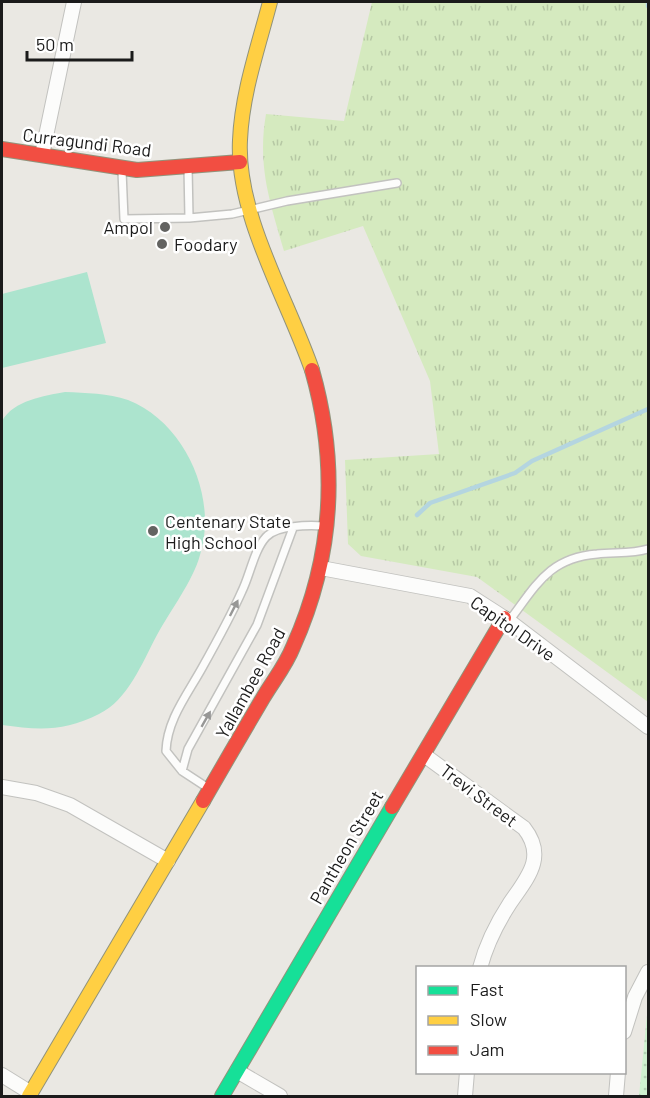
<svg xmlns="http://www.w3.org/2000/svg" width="650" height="1098" font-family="Barlow,sans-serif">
	<defs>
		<pattern id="grass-tufts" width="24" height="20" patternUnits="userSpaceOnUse" patternTransform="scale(1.5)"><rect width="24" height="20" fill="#d5eabf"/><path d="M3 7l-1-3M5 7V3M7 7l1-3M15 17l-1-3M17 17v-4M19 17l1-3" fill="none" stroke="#b6c8a4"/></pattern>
		<pattern id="park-dots" width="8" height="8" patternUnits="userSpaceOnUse" patternTransform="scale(1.5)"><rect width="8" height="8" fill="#cef2d0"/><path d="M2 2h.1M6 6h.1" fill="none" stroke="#b0cfb2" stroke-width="1.8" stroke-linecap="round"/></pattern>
	</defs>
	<rect width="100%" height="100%" fill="#eae8e3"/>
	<!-- grass -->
	<path fill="url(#grass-tufts)" d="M372,2h276v700l-171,-125 -116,-21 -13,-12 -3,-84 94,-6 -9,-73 -67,-155 -79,25c-14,-49 -27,-85 -18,-137l78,7z"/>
	<!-- park -->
	<path fill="url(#park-dots)" d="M648,1005v91h-9z"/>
	<!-- pitch -->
	<path fill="#ace4ce" d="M87,272l19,71 -104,25v-74z
		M65,392c21,1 43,1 63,8 58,23 90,98 72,155 -7,26 -30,56 -43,80 -15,28 -29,65 -58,79 -35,18 -61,16 -97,11v-304c12,-21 42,-25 63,-29z"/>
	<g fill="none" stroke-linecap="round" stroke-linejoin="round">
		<!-- stream -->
		<path stroke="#b4d5e0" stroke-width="4.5" d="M648,2v4
			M417,515l13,-12 85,-30 17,-12 116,-52"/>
		<defs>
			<path id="lane" d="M188,167l1,51 43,-4 55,-13 110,-18
				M122,171l2,48 65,-1
				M509,621c27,-35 39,-63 88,-67 17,-2 35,0 51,-5
				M182,771l6,-22 69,-124 36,-97
				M208,788l-26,-17 -16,-20c1,-31 21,-56 36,-83 14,-25 28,-50 40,-77 8,-16 12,-41 24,-54 11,-12 43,-12 58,-11"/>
			<path id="street" d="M42,155l32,-153
				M321,568l149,28 39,25 139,106
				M424,755l100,73c23,29 3,50 -14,75 -13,20 -24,42 -30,65
				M2,787l34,6 34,12 98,56
				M624,1032l11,-35 13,-25
				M237,1071l43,25
				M2,1075l29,18
				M465,1096l2,-24
				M616,1096l2,-24"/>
			<path id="fast" d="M222,1096l170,-289"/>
			<path id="slow" d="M270,2c-12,46 -28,91 -30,138 -4,75 48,160 72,230
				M29,1096l174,-295"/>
			<path id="jam" d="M2,149l135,21 103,-8
				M203,801c20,-35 40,-69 60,-103 10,-17 23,-33 30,-51 41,-91 46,-182 19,-277
				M392,807l112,-189"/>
		</defs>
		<!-- lane casing -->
		<use href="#lane" stroke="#c2c2bf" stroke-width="10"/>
		<!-- street casing -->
		<use href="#street" stroke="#c2c2bf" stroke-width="16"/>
		<!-- fast casing -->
		<use href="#fast" stroke="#91937b" stroke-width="16"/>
		<!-- slow casing -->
		<use href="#slow" stroke="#91937b" stroke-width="16"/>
		<!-- jam casing -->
		<use href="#jam" stroke="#91937b" stroke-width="16"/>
		<!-- lane -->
		<use href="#lane" stroke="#fcfcfb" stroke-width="7"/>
		<!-- street -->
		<use href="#street" stroke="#fcfcfb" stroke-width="14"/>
		<!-- fast -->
		<use href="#fast" stroke="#16e098" stroke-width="14"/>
		<!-- slow -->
		<use href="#slow" stroke="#ffcf43" stroke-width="14"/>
		<!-- jam -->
		<use href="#jam" stroke="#f24e42" stroke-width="14"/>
	</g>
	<!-- one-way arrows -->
	<defs><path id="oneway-solid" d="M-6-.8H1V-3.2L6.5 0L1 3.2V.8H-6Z" transform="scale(1.5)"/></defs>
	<g fill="#979796">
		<use href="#oneway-solid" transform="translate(234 608) rotate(-63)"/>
		<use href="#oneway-solid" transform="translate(206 719) rotate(-60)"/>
	</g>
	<!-- markers -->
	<g fill="#636361" stroke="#fff" stroke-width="2">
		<circle cx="165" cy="227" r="6"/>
		<circle cx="162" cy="244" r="6"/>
		<circle cx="153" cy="531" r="6"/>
	</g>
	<g text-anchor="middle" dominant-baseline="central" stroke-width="5" stroke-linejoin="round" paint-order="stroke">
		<!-- street labels -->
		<g font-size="18" fill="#1b1b1b" stroke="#fff">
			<text transform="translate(87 142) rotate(7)">Curragundi Road</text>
			<text transform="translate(513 628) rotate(35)">Capitol Drive</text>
			<text transform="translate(250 683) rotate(-61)">Yallambee Road</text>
			<text transform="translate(479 795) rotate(37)">Trevi Street</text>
			<text transform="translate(346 847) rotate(-60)">Pantheon Street</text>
		</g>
		<!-- poi labels -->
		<g font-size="18" fill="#1b1b1b" stroke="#fff" text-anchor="start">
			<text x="153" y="227" text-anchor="end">Ampol</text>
			<text x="174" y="244">Foodary</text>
			<text x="165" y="521">Centenary State<tspan x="165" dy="21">High School</tspan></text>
		</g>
	</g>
	<!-- border -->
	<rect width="650" height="1098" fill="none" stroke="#1b1b1b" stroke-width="6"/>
	<!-- legend -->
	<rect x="416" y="966" width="210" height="108" fill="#ffffff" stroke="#a4a4a4" stroke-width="1.5"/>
	<rect x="428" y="986" width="30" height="9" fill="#16e098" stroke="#a4a4a4" stroke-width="1.5"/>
	<text x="470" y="996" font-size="18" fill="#1b1b1b">Fast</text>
	<rect x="428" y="1016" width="30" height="9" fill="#ffcf43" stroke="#a4a4a4" stroke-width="1.5"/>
	<text x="470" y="1026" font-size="18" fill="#1b1b1b">Slow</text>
	<rect x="428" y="1046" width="30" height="9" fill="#f24e42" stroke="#a4a4a4" stroke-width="1.5"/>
	<text x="470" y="1056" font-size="18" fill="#1b1b1b">Jam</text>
	<!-- scale -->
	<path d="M27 51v9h105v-9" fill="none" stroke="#1b1b1b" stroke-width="3"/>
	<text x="36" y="51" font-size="18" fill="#1b1b1b" stroke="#ffffff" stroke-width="4.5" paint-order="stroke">50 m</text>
</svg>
